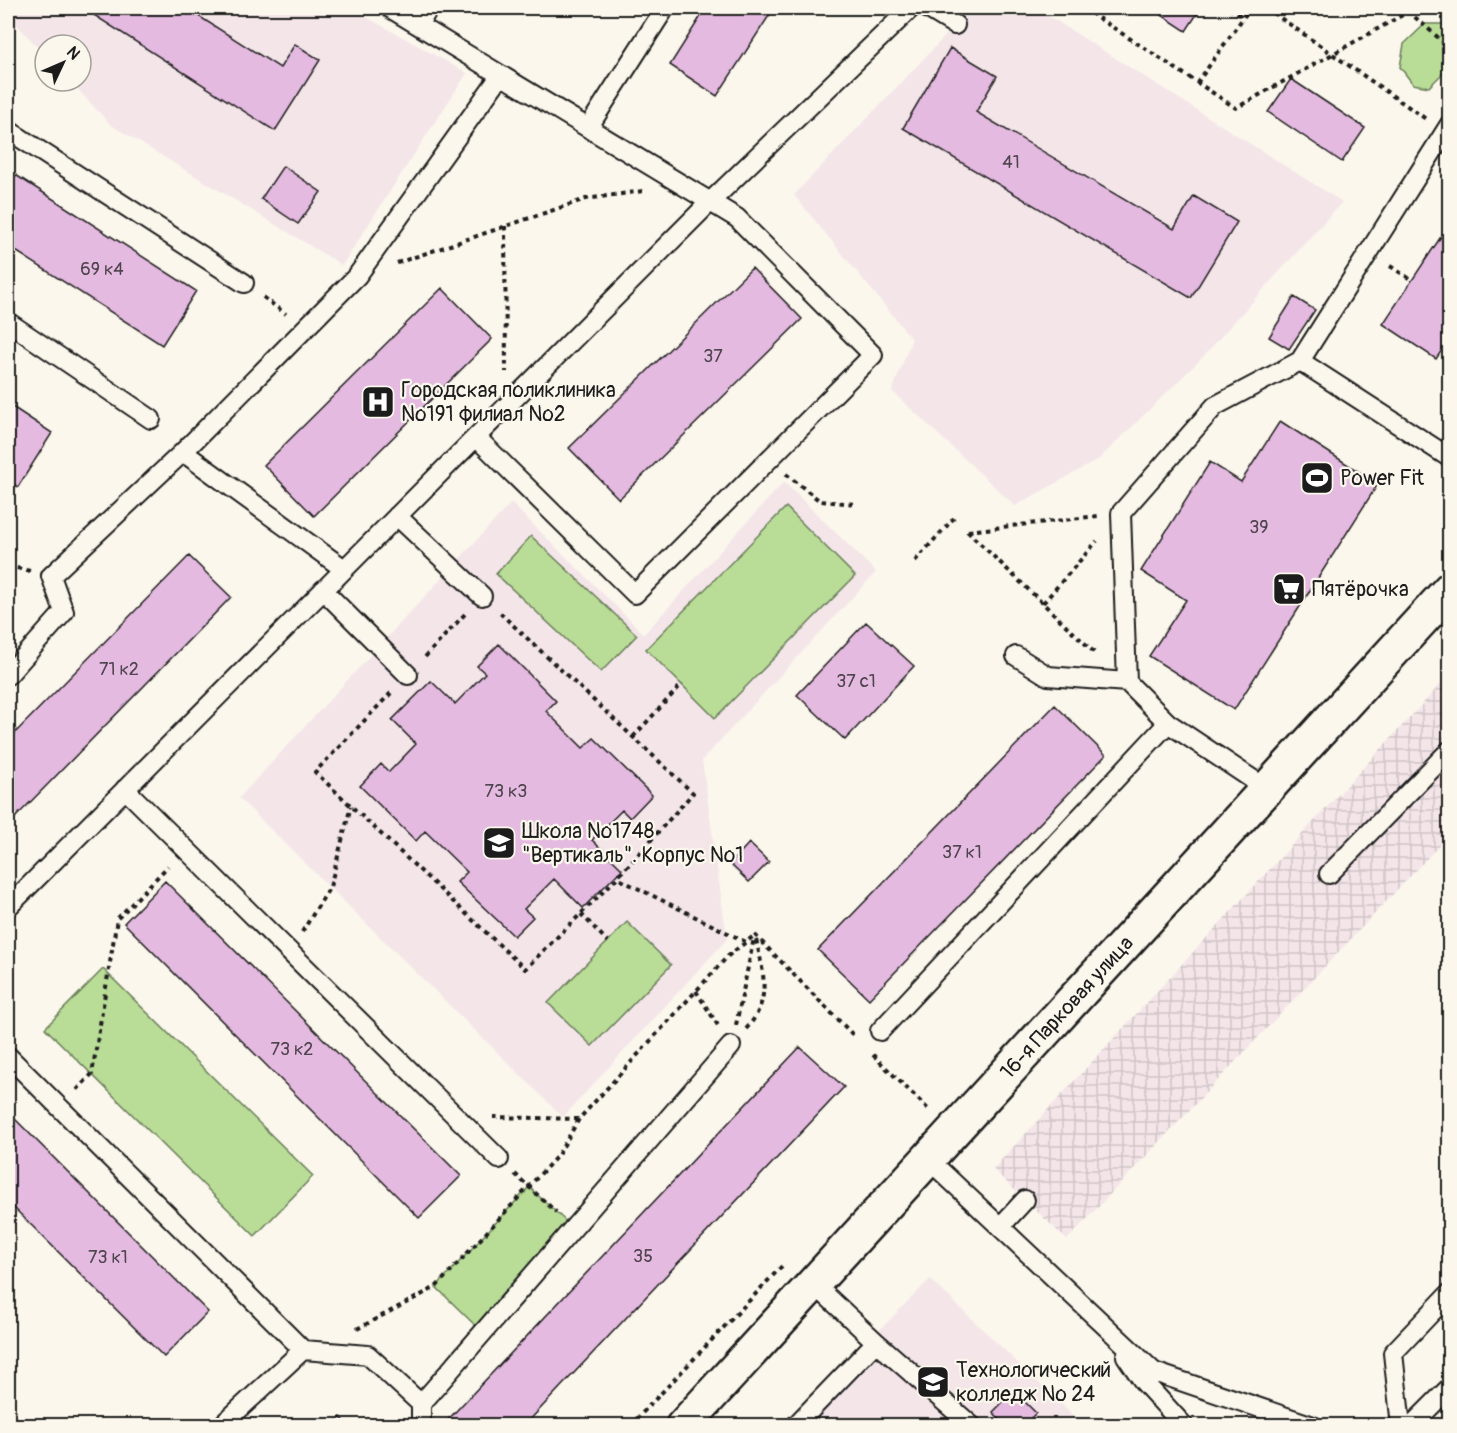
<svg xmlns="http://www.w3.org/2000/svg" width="1457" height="1433" font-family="Pangolin,sans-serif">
	<defs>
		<pattern id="industrial-grid" width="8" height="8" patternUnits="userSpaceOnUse" patternTransform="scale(1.5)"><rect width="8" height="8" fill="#f4e5e9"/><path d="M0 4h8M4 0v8" fill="none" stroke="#d1c4c7"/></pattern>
	</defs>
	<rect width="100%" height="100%" fill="#fbf7ec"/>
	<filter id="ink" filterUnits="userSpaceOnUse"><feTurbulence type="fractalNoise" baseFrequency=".0167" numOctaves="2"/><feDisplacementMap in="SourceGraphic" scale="12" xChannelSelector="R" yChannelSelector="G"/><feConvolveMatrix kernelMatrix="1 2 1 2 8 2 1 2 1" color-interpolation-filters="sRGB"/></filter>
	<g filter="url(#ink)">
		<!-- built -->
		<path fill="#f4e5e9" d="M8,8h342l117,65 -125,192 -231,-140 -41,-44h11v-36h-36v10l-37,-40z
			M972,8h64l306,194 -143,159 -100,98 -84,47 -123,-115 20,-52 -118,-144z
			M784,482l92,90 -174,188 25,179 -164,178 -324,-319 272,-295 133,131z
			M930,1279l153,146 -298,1z"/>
		<!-- industrial -->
		<path fill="url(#industrial-grid)" d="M1449,675v160l-382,405 -74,-71z"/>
		<!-- green -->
		<path fill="#b9dd97" stroke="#6a7c5a" stroke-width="1.5" d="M1425,24h24v43l-20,20 -16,-3 -13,-17 4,-23z
			M786,507l69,69 -140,142 -69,-69z
			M531,536l106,99 -36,37 -105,-98z
			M627,922l44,43 -79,81 -44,-43z
			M103,969l210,207 -58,60 -210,-208z
			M529,1187l44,41 -90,105 -47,-46z"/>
		<!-- building -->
		<path fill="#e5bae1" stroke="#1c1c1c" stroke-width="1.5" d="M83,8h103l94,60 15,-24 25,16 -45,71z
			M706,8h68l-57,88 -47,-31z
			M1151,8h50l-15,23z
			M950,48l47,28 -21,36 198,117 20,-33 43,26 -46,76 -288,-170z
			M1291,79l74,49 -23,34 -74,-50z
			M283,166l38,26 -23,32 -37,-25z
			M8,170l188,121 -34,54 -154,-99z
			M1450,223v115l-14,21 -53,-35z
			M752,268l50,51 -183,180 -50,-51z
			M442,288l50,51 -178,177 -50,-51z
			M1294,297l21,13 -26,39 -20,-12z
			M8,404l44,29 -34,54 -10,-7z
			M1280,421l98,63 -144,226 -85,-54 37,-56 -45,-29 69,-109 31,20z
			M189,556l42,41 -223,228v-85z
			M866,622l48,44 -69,74 -48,-45z
			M499,644l57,57 -10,10 37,37 11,-10 58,57 -22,23 -8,-8 -30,30 30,29 -39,39 -29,-29 -30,30 9,8 -19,19 -57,-54 10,-10 -42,-41 -9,10 -56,-55 21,-22 8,8 27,-28 -24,-24 39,-39 24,23 30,-31 -8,-7z
			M1055,705l51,50 -237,244 -51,-49z
			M749,843l20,19 -20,20 -19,-18z
			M165,881l296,295 -42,42 -295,-295z
			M800,1047l44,40 -320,339h-82z
			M8,1112l200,200 -44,45 -156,-155z
			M1014,1391l22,22 -13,13h-17l-13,-14z
			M341,1417l8,9h-16z"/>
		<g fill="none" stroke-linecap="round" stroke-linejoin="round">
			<defs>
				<path id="service" d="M390,8l347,210 136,137 -238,239 -159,-157
					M927,8l28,17
					M418,25l11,-17
					M1450,124l-150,237 150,97
					M588,128l77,-120
					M8,130l236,153
					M8,322l143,97
					M397,516l85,80
					M344,569l-161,-117 174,-176 144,-201
					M323,590l85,85
					M1016,656l32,20 79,6 41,41 99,66
					M8,675l56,-63 -13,-36 132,-124
					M1127,682l-6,-169 94,-107 85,-45
					M125,789l374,370
					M1329,874l121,-124
					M8,907l702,-705 201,-194
					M880,1031l288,-308
					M8,1056l295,294 -82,76
					M928,1159l226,213 159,54
					M1000,1227l25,-27
					M876,1342l96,84
					M303,1350l65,5 53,49v22
					M1126,1356l17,25 41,45
					M421,1404l310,-358
					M795,1426l81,-84 -62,-58
					M1401,1426l-8,-73 57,-60
					M1411,1426l39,-39"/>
				<g id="secondary">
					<path id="s1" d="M683,1426l767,-837"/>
				</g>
			</defs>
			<!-- service casing -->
			<use href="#service" stroke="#1c1c1c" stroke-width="22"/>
			<!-- secondary casing -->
			<use href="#secondary" stroke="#1c1c1c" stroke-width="38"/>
			<!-- path -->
			<path stroke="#1c1c1c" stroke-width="4" stroke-dasharray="4.5 4.5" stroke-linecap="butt" d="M1083,8l153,100 179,-100
				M1229,8l14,9
				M1266,8l160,111
				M1408,11l42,37
				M1197,83l53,-75
				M505,226l1,146
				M397,263l189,-64 57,-8
				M1390,266l22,14
				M263,297l23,17
				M786,474l34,27 36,3
				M967,531l130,124
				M968,531l130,-15
				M915,561l39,-43
				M8,566l22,5
				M1043,603l54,-62
				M500,613l193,180 -76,85
				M425,657l40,-43
				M391,693l-76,79 210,197 92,-91 129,64
				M633,737l49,-53
				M581,914l27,28
				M302,932l28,-45 21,-81
				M755,935l100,102
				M696,991l23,36
				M736,1025l18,-87
				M746,1029c27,-30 17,-58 9,-94
				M873,1055l57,56
				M77,1090l15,-16 25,-155 51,-53
				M493,1117l86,2
				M515,1174l41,38
				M357,1329l79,-42 122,-132 21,-36 149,-163 27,-21
				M630,1426l153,-161"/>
			<!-- service -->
			<use href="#service" stroke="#fbf7ec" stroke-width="18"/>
			<!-- secondary -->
			<use href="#secondary" stroke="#fbf7ec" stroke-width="33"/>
		</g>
	</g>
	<!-- icons -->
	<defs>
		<symbol id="hospital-square" viewBox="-11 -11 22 22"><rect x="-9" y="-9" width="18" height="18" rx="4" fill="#1c1c1c" stroke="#fbf7ec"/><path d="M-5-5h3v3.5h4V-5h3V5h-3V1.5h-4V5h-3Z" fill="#fff"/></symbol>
		<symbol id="stadium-square" viewBox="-11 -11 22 22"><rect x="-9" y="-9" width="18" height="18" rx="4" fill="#1c1c1c" stroke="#fbf7ec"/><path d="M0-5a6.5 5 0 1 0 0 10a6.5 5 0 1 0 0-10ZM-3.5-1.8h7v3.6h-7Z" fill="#fff"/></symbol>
		<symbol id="supermarket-square" viewBox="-11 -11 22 22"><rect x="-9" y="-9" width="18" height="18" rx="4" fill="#1c1c1c" stroke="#fbf7ec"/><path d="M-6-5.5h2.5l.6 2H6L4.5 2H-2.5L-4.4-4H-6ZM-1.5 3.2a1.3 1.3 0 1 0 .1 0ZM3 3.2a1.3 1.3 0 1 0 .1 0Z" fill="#fff"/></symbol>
		<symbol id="school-square" viewBox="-11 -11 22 22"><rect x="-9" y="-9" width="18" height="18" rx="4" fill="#1c1c1c" stroke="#fbf7ec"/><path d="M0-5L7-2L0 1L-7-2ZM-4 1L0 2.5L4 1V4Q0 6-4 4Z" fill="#fff"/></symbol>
		<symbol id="university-square" viewBox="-11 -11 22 22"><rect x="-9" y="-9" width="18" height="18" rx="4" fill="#1c1c1c" stroke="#fbf7ec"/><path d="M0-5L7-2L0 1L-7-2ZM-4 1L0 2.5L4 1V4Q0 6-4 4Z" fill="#fff"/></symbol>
	</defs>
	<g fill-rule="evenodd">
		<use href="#hospital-square" x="359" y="383" width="38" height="38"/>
		<use href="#stadium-square" x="1298" y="459" width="38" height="38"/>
		<use href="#supermarket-square" x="1270" y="570" width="38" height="38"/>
		<use href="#school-square" x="480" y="824" width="38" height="38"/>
		<use href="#university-square" x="914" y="1363" width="38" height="38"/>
	</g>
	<g text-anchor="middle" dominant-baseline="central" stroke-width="4.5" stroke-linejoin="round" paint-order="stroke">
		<!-- number labels -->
		<g font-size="18" fill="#4e444d">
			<text x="1011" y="162">41</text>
			<text x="102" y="269">69 к4</text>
			<text x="713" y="356">37</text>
			<text x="1259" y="527">39</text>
			<text x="119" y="669">71 к2</text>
			<text x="856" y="681">37 с1</text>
			<text x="506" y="791">73 к3</text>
			<text x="962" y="852">37 к1</text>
			<text x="292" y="1049">73 к2</text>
			<text x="643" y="1256">35</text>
			<text x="108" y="1257">73 к1</text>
		</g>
		<!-- poi labels -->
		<g font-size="21" fill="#1c1c1c" stroke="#fbf7ec" text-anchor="start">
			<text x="401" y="390">Городская поликлиника<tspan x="401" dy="24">№191 филиал №2</tspan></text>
			<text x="1340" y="478">Power Fit</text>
			<text x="1312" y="589">Пятёрочка</text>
			<text x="522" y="831">Школа №1748<tspan x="522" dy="24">"Вертикаль". Корпус №1</tspan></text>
			<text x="956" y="1370">Технологический<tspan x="956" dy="24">колледж № 24</tspan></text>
		</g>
		<!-- street labels -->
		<g font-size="21" fill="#1c1c1c" stroke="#fbf7ec">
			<text stroke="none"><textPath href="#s1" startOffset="568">16-я Парковая улица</textPath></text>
		</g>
	</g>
	<!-- margin -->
	<rect width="1457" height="1433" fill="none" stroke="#fbf7ec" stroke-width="30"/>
	<rect x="15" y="15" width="1427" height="1403" fill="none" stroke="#1c1c1c" stroke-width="2" filter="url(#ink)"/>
	<!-- north arrow -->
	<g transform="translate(63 63) rotate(46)"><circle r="28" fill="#fbf7ec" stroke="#a29f99" stroke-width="1.5"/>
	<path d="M0-4.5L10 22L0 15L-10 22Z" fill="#1c1c1c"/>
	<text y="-9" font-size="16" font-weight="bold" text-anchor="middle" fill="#1c1c1c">N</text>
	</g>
</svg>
